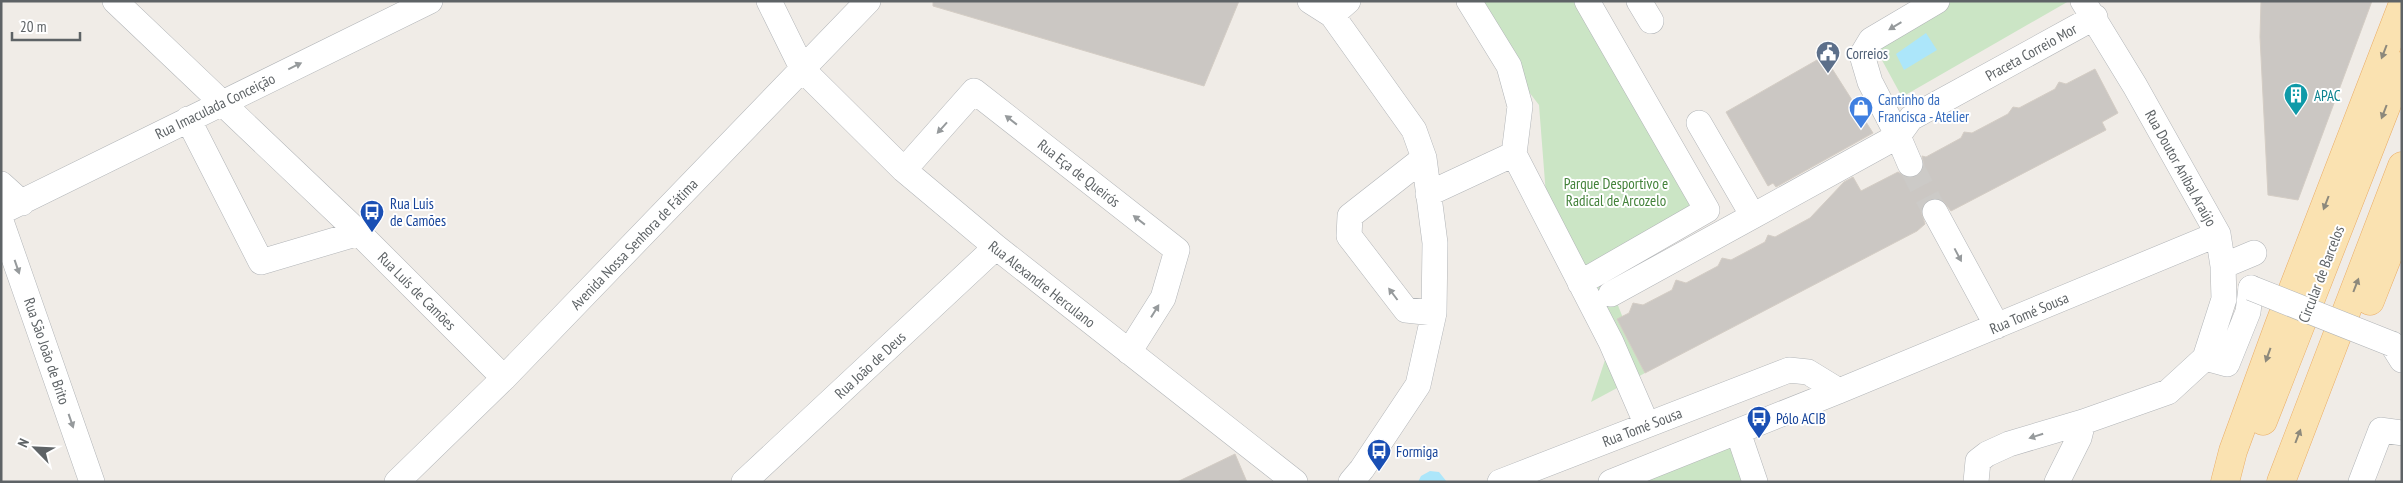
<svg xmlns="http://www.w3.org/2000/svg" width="2403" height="483" font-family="'PT Sans Narrow',sans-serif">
	<rect width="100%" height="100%" fill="#f0ece7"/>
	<!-- green -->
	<path fill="#cbe5c5" d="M1469,1h118l123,215 -103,62 38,95 -54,29 20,-60 -63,-121 -9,-116 -30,-39z
		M1937,1h132l-167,96 -31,-57z
		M1736,440l17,42h-126z"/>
	<!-- water -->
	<path fill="#ace6fa" d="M1926,33l11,17 -33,20 -8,-16z
		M1430,471l9,1 8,10h-29l3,-6z"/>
	<!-- building -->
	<path fill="#cbc7c3" stroke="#d4cdc5" d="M933,1h306l-35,85 -271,-80z
		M2261,1h111l-74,199 -30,-5 -8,-158z
		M1824,56l49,77 -97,54 -3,-4 -5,3 -42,-74z
		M2095,69l23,44 -16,9 4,8 -155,81 -9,-11 -13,-1 -6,5 -2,7 4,13 -8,7 -272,142 -28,-54 12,-6 4,-10 10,2 29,-15 4,-10 10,3 32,-17 4,-8 9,2 34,-18 3,-7 7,2 35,-19 34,-36 9,-5 8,14 37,-19 10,6 8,-1 8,-11 -2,-10 4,1 35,-19 3,-6 8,1 36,-19 5,-7 6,1 36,-19 4,-7 7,2z
		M1235,454l12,28h-70z"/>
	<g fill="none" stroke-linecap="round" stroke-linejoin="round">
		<!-- minor-tunnel -->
		<path stroke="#cccac7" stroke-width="25" stroke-dasharray="25 12" stroke-linecap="butt" d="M1910,164l25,48"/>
		<defs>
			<path id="minor" d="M115,1l244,232 145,145
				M769,1l34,69 101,100 92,77 299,235
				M1310,1l22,14 82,115 10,28 11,85 -1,70 -16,72 -56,84 -11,13
				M1469,1l40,65 11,40 -6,48 97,188 36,83
				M1639,1l12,20
				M1937,1l-66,39 -9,15 8,27 28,54 13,-18 184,-101
				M1332,15l16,-14
				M188,119l73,143 98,-29
				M1699,123l54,93 145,-80 12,28
				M1424,158l-74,58 -1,20 57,74 28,3
				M904,170l70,-79 203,159 -14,48 -34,54
				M1,184l21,19
				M1428,194l86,-40
				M1,212l429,-211
				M1935,212l62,114
				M1,221l91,261
				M2223,266l31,-13
				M1580,283l127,-73 -120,-209
				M1611,294l142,-78
				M2392,344l10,16
				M2205,358l22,6 21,-52 3,-24
				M1738,432l17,50
				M397,482l107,-104 364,-377
				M744,482l252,-235
				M1500,482l289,-112 19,2 31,19
				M1611,482l228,-91 379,-157
				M1976,482l2,-21 9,-7 22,-10 74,-22 85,-30 37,-34 19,-59 -1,-33 -5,-32 -83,-148 -52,-85
				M2057,482l22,-44 4,-16
				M2361,482l20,-52 21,3"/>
			<path id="major" d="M2370,301l32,-81
				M2263,421l139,-355
				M2225,482l8,-31 46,-126 123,-319
				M2281,482l121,-316"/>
		</defs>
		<!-- minor casing -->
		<use href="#minor" stroke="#b2b5b8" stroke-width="26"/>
		<!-- major casing -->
		<use href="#major" stroke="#eaad66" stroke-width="29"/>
		<!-- minor -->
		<use href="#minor" stroke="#fff" stroke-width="25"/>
		<!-- major -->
		<use href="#major" stroke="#fae2b1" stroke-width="28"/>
		<defs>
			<path id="minor-bridge" d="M2251,288l141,56"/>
		</defs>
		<!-- minor-bridge casing -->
		<use href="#minor-bridge" stroke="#b2b5b8" stroke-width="26" stroke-linecap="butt"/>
		<!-- minor-bridge -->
		<use href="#minor-bridge" stroke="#fff" stroke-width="25"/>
	</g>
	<!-- one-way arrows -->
	<defs><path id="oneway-solid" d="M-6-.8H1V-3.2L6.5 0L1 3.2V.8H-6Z" transform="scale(1.25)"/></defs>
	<g fill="#969a9c">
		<use href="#oneway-solid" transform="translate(1895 26) rotate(149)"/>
		<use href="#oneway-solid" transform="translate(295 66) rotate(-26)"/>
		<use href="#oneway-solid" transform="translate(1011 120) rotate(-142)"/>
		<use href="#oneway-solid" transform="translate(942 128) rotate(132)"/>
		<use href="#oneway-solid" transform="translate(1139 220) rotate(-142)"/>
		<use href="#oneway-solid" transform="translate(1958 255) rotate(62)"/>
		<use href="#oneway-solid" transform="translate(17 267) rotate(71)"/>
		<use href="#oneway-solid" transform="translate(1393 294) rotate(-127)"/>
		<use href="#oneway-solid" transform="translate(1155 311) rotate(-58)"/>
		<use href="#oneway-solid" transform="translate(71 421) rotate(71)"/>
		<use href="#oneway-solid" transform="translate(2036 436) rotate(163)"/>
	</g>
	<g fill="#8d897c">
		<use href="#oneway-solid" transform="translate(2384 52) rotate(111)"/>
		<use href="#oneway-solid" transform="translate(2384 112) rotate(111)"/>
		<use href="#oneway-solid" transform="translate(2326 203) rotate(111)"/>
		<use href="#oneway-solid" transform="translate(2356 285) rotate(-69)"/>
		<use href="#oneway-solid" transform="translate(2268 355) rotate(110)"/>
		<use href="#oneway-solid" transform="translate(2298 436) rotate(-69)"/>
	</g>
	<!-- icons -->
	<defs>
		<symbol id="civic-pin" viewBox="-11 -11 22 30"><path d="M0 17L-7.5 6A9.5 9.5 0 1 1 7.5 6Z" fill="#5c6f8a" stroke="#fff"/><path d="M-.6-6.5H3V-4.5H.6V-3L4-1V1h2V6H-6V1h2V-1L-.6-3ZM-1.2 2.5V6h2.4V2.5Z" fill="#fff"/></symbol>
		<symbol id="building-pin" viewBox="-11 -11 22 30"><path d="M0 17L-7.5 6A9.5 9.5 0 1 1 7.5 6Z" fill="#0f9aa8" stroke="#fff"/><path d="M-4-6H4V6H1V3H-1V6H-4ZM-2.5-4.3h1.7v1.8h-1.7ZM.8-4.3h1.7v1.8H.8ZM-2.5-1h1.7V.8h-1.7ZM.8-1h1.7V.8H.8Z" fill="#fff"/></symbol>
		<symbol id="shop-pin" viewBox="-11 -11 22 30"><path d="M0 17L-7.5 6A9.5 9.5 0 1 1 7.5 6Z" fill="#3f7fe0" stroke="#fff"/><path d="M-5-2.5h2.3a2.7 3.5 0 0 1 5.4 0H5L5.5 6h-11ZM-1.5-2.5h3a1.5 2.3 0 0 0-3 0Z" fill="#fff"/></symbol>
		<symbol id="bus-pin" viewBox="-11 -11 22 30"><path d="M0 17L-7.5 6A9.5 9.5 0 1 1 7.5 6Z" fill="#1a4fb4" stroke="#fff"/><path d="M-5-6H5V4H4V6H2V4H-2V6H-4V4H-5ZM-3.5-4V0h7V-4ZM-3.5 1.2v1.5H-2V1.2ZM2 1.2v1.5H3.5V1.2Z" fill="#fff"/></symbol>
	</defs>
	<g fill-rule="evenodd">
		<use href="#civic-pin" x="1814" y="39" width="28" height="38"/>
		<use href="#building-pin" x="2282" y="81" width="28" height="38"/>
		<use href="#shop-pin" x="1847" y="94" width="28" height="38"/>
		<use href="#bus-pin" x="358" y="198" width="28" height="38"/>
		<use href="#bus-pin" x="1745" y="404" width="28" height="38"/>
		<use href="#bus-pin" x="1365" y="437" width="28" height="38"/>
	</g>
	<g text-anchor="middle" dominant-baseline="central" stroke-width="4" stroke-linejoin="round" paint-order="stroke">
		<!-- street labels -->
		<g font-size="15" fill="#5e6366" stroke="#fff">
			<text transform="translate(2031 52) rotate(-29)">Praceta Correio Mor</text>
			<text transform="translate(215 106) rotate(-26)">Rua Imaculada Conceição</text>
			<text transform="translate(2181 168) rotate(61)">Rua Doutor Aníbal Araújo</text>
			<text transform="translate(1079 173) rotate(38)">Rua Eça de Queirós</text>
			<text transform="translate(634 244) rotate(-46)">Avenida Nossa Senhora de Fátima</text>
			<text transform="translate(2321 274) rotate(-69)">Circular de Barcelos</text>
			<text transform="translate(1042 284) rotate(38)">Rua Alexandre Herculano</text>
			<text transform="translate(417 291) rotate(45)">Rua Luís de Camões</text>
			<text transform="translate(2029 313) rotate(-23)">Rua Tomé Sousa</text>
			<text transform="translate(47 351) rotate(71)">Rua São João de Brito</text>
			<text transform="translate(870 365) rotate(-43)">Rua João de Deus</text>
			<text transform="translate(1642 427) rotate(-21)">Rua Tomé Sousa</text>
		</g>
		<!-- service labels -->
		<g font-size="15" fill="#4e5e75" stroke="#fff" text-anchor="start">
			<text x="1846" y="53">Correios</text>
		</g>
		<!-- culture labels -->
		<g font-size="15" fill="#0d838f" stroke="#fff" text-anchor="start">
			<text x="2314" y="95">APAC</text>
		</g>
		<!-- shop labels -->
		<g font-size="15" fill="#366cbe" stroke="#fff" text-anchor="start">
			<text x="1878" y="99">Cantinho da<tspan x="1878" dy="17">Francisca - Atelier</tspan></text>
		</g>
		<!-- park labels -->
		<g font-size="15" fill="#43823a" stroke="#fff">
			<text x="1616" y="183">Parque Desportivo e<tspan x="1616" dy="17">Radical de Arcozelo</tspan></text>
		</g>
		<!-- transit labels -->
		<g font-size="15" fill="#164399" stroke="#fff" text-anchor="start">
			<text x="390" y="203">Rua Luis<tspan x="390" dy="17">de Camões</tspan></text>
			<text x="1776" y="418">Pólo ACIB</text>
			<text x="1396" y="451">Formiga</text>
		</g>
	</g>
	<!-- border -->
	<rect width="2403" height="483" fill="none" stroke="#5e6366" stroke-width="5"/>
	<!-- north arrow -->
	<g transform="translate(35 448) rotate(294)" stroke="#ffffff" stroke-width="4" paint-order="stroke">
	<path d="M0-4L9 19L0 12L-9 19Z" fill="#5e6366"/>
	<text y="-8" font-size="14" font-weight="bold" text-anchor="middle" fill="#5e6366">N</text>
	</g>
	<!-- scale -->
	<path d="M12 32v8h68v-8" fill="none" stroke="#5e6366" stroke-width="2.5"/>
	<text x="20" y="32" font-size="15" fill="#5e6366" stroke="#ffffff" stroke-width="4" paint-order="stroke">20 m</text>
</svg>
